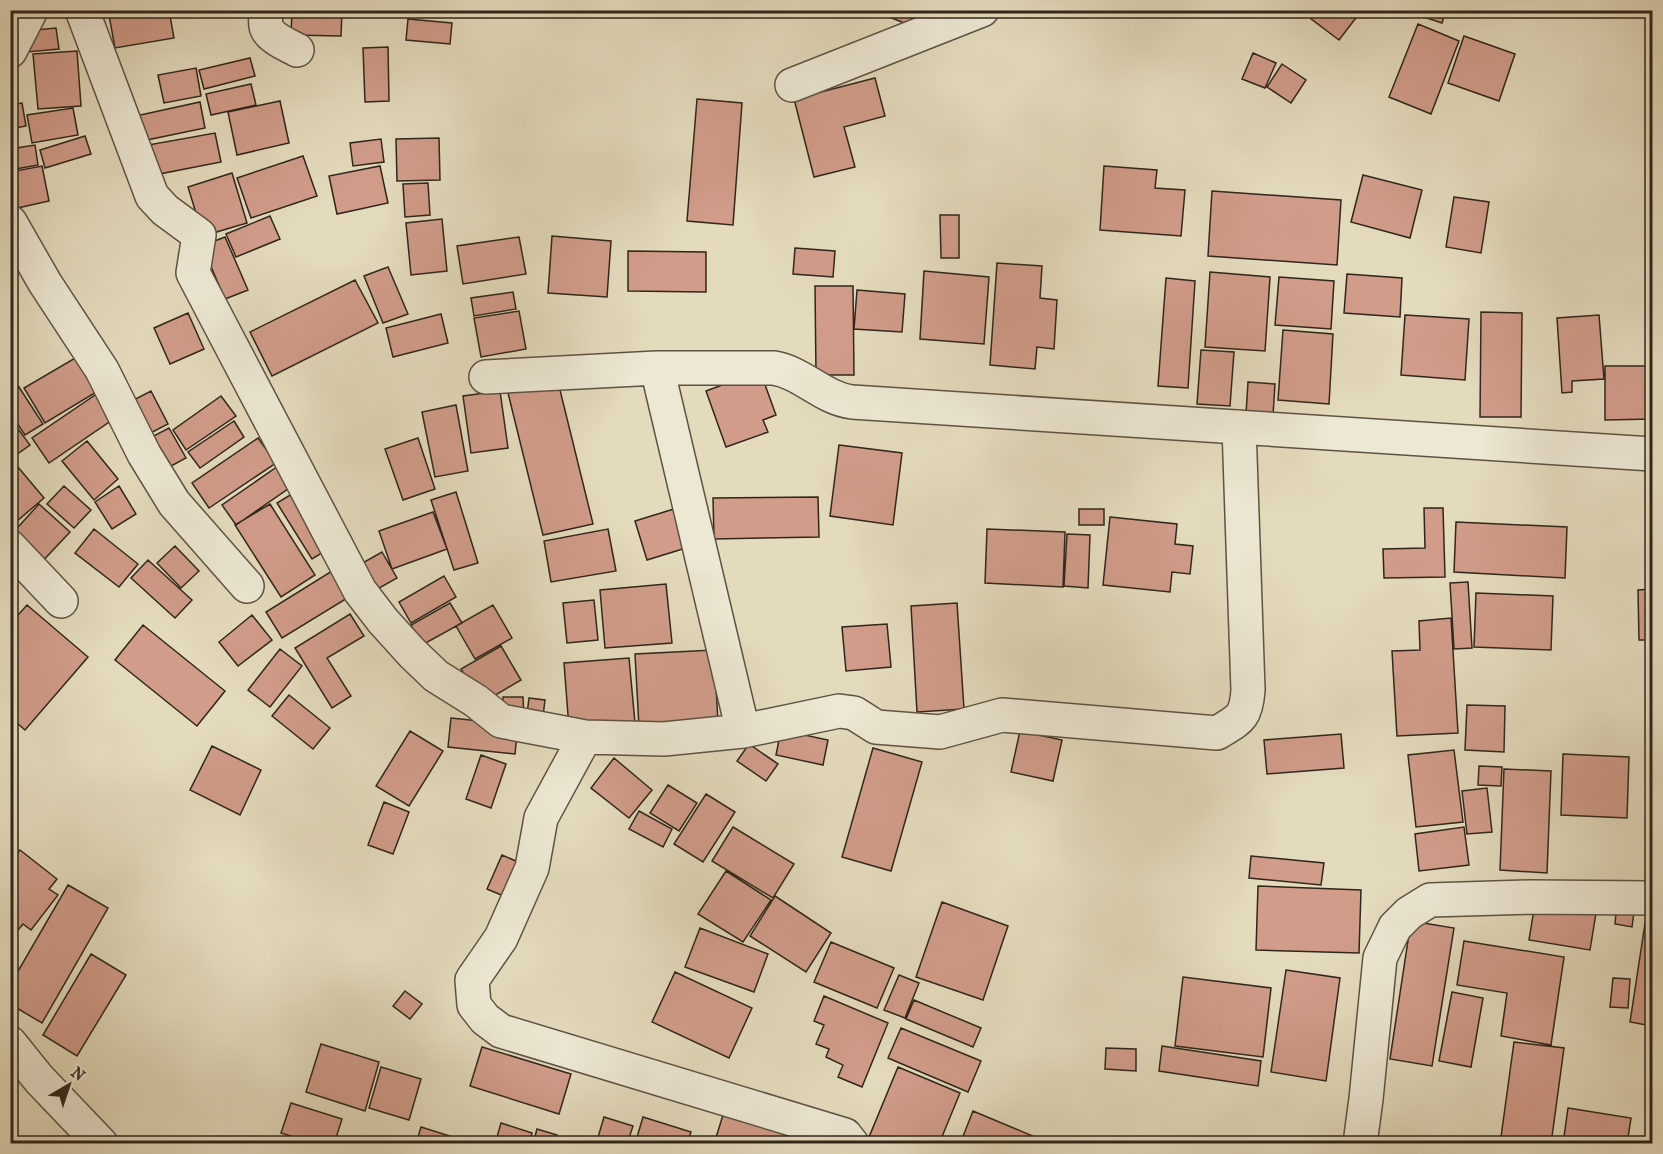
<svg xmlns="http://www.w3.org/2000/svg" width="1663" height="1154" font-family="'IM FELL French Canon',serif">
	<rect width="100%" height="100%" fill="#e4dbbd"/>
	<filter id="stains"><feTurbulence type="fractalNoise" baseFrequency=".00333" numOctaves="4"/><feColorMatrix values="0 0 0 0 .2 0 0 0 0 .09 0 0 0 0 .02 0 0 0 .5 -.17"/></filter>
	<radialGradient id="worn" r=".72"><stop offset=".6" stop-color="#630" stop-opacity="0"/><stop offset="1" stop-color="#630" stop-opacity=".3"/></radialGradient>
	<!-- building -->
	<path fill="#d19c8a" stroke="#30261b" stroke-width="1.5" d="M108,10h61l5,28 -59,10z
		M292,10h50l-1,26 -50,-1z
		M884,10h31l-6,15 -27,-11z
		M1316,10h46l-23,30 -29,-22z
		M1403,10h43l-4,13z
		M408,19l44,4 -2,21 -44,-4z
		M1418,24l41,17 -28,73 -42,-17z
		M56,28l3,21 -32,3 -2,-21z
		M1464,36l51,18 -16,47 -51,-18z
		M388,47l1,54 -24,1 -2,-54z
		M77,51l4,55 -43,3 -5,-55z
		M1253,53l23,10 -11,25 -23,-9z
		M250,58l5,18 -51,13 -5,-19z
		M1282,64l24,16 -15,23 -24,-16z
		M196,68l5,28 -37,7 -6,-28z
		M875,78l10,38 -41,11 11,40 -41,10 -20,-78z
		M251,84l5,21 -45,10 -5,-21z
		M697,99l45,4 -9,122 -46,-4z
		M280,101l9,42 -52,12 -9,-43z
		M200,102l5,26 -68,14 -6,-25z
		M22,103l4,23 -16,3v-24z
		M73,108l5,27 -46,8 -5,-28z
		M215,133l6,29 -67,13 -6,-30z
		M85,136l6,18 -46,14 -5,-18z
		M439,138l1,42 -43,1 -1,-42z
		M381,139l3,23 -31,4 -3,-23z
		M35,145l3,20 -28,5v-21z
		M303,156l14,40 -66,22 -14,-40z
		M42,166l7,35 -36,8 -3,-11v-26z
		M380,166l8,37 -51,11 -8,-38z
		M1104,166l53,4 -2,18 30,2 -4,46 -81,-6z
		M232,173l15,50 -44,13 -15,-49z
		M1363,175l59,15 -12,48 -59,-16z
		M428,183l2,32 -25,2 -2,-33z
		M1212,191l129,9 -4,65 -129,-9z
		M1454,197l35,5 -8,51 -35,-6z
		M940,215h19v43h-18z
		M270,216l10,23 -44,18 -10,-23z
		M442,219l5,52 -36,4 -5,-52z
		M552,236l59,5 -4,56 -59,-4z
		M225,237l23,53 -23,9 -23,-53z
		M519,237l7,37 -63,10 -6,-38z
		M795,248l40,3 -2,26 -40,-3z
		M628,251l78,1v40l-78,-1z
		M997,263l45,3 -2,32 17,2 -3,49 -17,-2 -2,22 -45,-4z
		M388,267l20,47 -25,9 -19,-47z
		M924,271l65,6 -5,67 -64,-5z
		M1210,272l60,5 -5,74 -60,-4z
		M1347,274l55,4 -2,39 -56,-4z
		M1279,277l55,4 -3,48 -56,-4z
		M1166,278l29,3 -7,107 -30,-2z
		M355,280l23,43 -106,53 -22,-44z
		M815,286h38l1,89h-38z
		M857,290l48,4 -3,38 -48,-3z
		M513,292l3,17 -42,7 -3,-18z
		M519,311l7,38 -45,8 -7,-39z
		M1481,312l41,1 -1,104h-41z
		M188,313l16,36 -34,15 -16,-36z
		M441,314l7,29 -55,14 -7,-29z
		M1405,315l64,4 -4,61 -64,-5z
		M1599,315l5,64 -32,2v11l-10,1 -5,-75z
		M1283,330l50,4 -4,70 -51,-4z
		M1201,350l33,2 -4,54 -33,-2z
		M82,354l21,34 -58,35 -21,-35z
		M1605,366h47v53l-47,1z
		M760,371l16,44 -13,5 5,12 -42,15 -20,-56z
		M15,381l28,43 -18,11 -15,-22v-30z
		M558,382l35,142 -50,11 -35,-142z
		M1248,382l27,2 -2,31 -27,-1z
		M101,391l17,25 -69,47 -17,-25z
		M151,391l17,33 -27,14 -17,-33z
		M500,391l8,57 -37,5 -8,-57z
		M221,396l15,20 -50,34 -13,-20z
		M456,405l12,66 -33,6 -13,-65z
		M10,418l20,27 -17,12 -3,-3z
		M234,421l10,16 -44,31 -12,-16z
		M169,428l17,30 -26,14 -16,-31z
		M258,438l18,25 -67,45 -17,-25z
		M418,438l17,51 -32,11 -18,-51z
		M87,441l31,38 -24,21 -32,-39z
		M839,445l63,8 -9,72 -63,-9z
		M12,460l32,38 -34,29v-65z
		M281,464l14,20 -59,41 -14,-20z
		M64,486l27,24 -17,18 -27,-24z
		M119,486l17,28 -24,15 -17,-27z
		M300,489l35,56 -23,14 -35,-56z
		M456,492l22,71 -24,7 -23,-70z
		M818,497l1,40 -105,2 -1,-41z
		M39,504l31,28 -34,36 -26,-32z
		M270,504l45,71 -34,22 -46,-72z
		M677,508l12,39 -42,13 -12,-39z
		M1424,508h19l2,69 -61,1 -1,-29 42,-1z
		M1079,509h25v16h-25z
		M433,512l14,37 -55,20 -13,-38z
		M1110,517l67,7 -2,20 18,2 -3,28 -18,-2 -2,20 -67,-7z
		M1456,522l111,5 -2,51 -111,-6z
		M94,529l44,35 -19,23 -44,-34z
		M608,529l8,42 -65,11 -7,-41z
		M987,529l78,3 -2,55 -78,-4z
		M1067,534l23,1 -2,53 -24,-2z
		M175,546l24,25 -18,17 -24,-25z
		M382,552l15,26 -23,13 -15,-26z
		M148,560l44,40 -17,18 -44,-40z
		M332,571l17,26 -67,41 -16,-26z
		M444,576l12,21 -45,26 -12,-21z
		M1468,582l4,66 -18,1 -4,-66z
		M666,584l6,59 -67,5 -5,-58z
		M1652,589v51h-13l-1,-50z
		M1476,593l77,3 -2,54 -77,-3z
		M594,600l4,40 -31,3 -4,-40z
		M450,603l12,20 -40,22 -11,-20z
		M957,603l7,106 -47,3 -6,-106z
		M27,605l61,52 -63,73 -15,-13v-93z
		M493,605l19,33 -37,21 -19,-33z
		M350,614l14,22 -37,22 24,38 -19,12 -37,-60z
		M252,615l20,25 -34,26 -19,-24z
		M1451,618l7,115 -61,3 -5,-85 28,-1 -1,-29z
		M887,624l4,43 -45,4 -4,-44z
		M143,625l82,66 -28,35 -82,-66z
		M501,646l20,34 -39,23 -21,-34z
		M280,649l22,17 -32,41 -22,-17z
		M714,650l4,73 -79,4 -4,-73z
		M629,658l6,65 -66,5 -5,-65z
		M289,695l41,33 -17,21 -41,-33z
		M503,697h20l1,22h-21z
		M529,698l16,2 -3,24 -16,-2z
		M1467,705l38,1 -1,46 -39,-2z
		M451,718l67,7 -3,29 -67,-7z
		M781,730l47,10 -5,25 -47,-10z
		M410,731l33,20 -34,55 -33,-20z
		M1020,731l42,9 -9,41 -42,-9z
		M1341,734l3,34 -77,6 -3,-34z
		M749,744l29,20 -12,17 -29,-20z
		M212,746l49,24 -21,45 -50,-25z
		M873,748l49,14 -31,109 -49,-14z
		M1454,750l9,72 -47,5 -8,-72z
		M1563,754l66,3 -2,61 -66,-3z
		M481,755l25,9 -15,44 -25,-9z
		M614,758l38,32 -23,28 -38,-30z
		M1479,766l23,1 -1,19 -23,-1z
		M1504,769l47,2 -4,102 -47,-3z
		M668,785l29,18 -18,28 -29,-18z
		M1487,788l5,44 -25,2 -5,-43z
		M706,794l29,18 -32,50 -29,-18z
		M384,802l25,10 -16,42 -25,-9z
		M639,811l33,18 -9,18 -34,-18z
		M733,827l61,37 -21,34 -61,-37z
		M1464,827l5,38 -50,6 -4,-37z
		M20,850l37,29 -8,10 9,6 -27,35 -8,-6 -13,16v-84l3,2z
		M502,855l23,10 -14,34 -24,-10z
		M1251,856l73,7 -3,22 -72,-7z
		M726,871l45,29 -28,42 -45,-28z
		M68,885l40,23 -66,115 -32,-19v-19z
		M1258,886l103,4 -2,63 -103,-3z
		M775,896l56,37 -25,39 -56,-36z
		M942,902l66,24 -25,74 -67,-23z
		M1617,902l18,2 -3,23 -17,-3z
		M1535,903l61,10 -6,37 -61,-10z
		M1646,917l6,1v108l-22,-4z
		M1411,921l43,7 -22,138 -42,-7z
		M700,928l68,26 -14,38 -69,-25z
		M1464,941l100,16 -13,88 -50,-9 6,-43 -50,-8z
		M831,942l63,26 -17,40 -63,-26z
		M91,954l35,21 -49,81 -34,-21z
		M1286,970l54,8 -14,103 -55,-9z
		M675,972l77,36 -23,50 -77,-36z
		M899,975l20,8 -14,35 -21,-8z
		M1183,977l88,11 -8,69 -88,-11z
		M1613,978l17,1 -2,29 -18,-1z
		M405,991l17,13 -12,15 -17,-13z
		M1452,992l31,6 -12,69 -32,-6z
		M824,996l64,27 -26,64 -24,-10 5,-12 -17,-8 3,-8 -13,-5 8,-19 -10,-4z
		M914,1000l67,28 -8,19 -67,-28z
		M901,1028l80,33 -13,31 -80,-34z
		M1514,1042l50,6 -13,96 -50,-7z
		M321,1044l58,18 -14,49 -59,-19z
		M1162,1046l99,15 -3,25 -99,-15z
		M482,1047l89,27 -12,40 -89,-28z
		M1106,1048l30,1v22l-31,-2z
		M381,1067l40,12 -12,41 -40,-12z
		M898,1067l62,26 -21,51h-68l-4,-2z
		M291,1103l51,16 -8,25h-17l-36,-11z
		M1568,1108l63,10 -4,26h-64z
		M973,1111l74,31 -1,2h-86z
		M723,1115l74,23 -1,6h-82z
		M604,1117l29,9 -6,18h-31z
		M643,1117l48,15 -4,12h-52z
		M501,1123l31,10 -3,11h-34z
		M421,1127l54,17h-59z
		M537,1129l20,6 -3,9h-21z"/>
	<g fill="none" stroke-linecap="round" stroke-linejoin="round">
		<defs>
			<path id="minor" d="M82,10l70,186 13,14 34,25 -6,38 167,318 23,30 29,32 24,23 40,25 25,20 84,16 79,2 79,-8 96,-20 15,2 22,14 64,5 62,-17 215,18c23,-14 29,-15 31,-43l-9,-263
				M266,10c0,5 -1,11 0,16 2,11 22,19 31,24
				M10,51l21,-41
				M792,85l190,-75
				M10,222l35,61 57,87 42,84 30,49 73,83
				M657,368l86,363
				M486,377l171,-9h117c29,5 48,30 78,34l800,52
				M10,547l51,54
				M585,737l-44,81 -9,50 -31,70 -29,42 2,25 11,14 16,12 344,104 7,9
				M10,1043l29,36 62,65
				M1360,1144l6,-45 14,-141 15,-31 14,-14 21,-13 100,-3 122,1"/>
		</defs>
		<!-- minor casing -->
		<use href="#minor" stroke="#5d5344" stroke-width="36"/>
		<!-- minor -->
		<use href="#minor" stroke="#ede8d4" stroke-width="33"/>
	</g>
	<!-- margin -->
	<rect width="1663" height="1154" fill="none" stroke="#e4dbbd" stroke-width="36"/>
	<rect x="12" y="12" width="1639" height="1130" fill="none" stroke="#30261b" stroke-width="3"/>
	<rect x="18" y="18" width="1627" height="1118" fill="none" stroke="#30261b" stroke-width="1.5"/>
	<!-- north arrow -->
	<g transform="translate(69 1085) rotate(39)" stroke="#ede8d4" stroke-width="4.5" paint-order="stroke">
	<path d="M0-4.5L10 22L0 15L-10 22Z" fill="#30261b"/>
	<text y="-9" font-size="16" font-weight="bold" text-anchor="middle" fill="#30261b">N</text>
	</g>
	<rect width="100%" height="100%" filter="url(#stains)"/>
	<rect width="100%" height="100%" fill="url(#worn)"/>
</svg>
